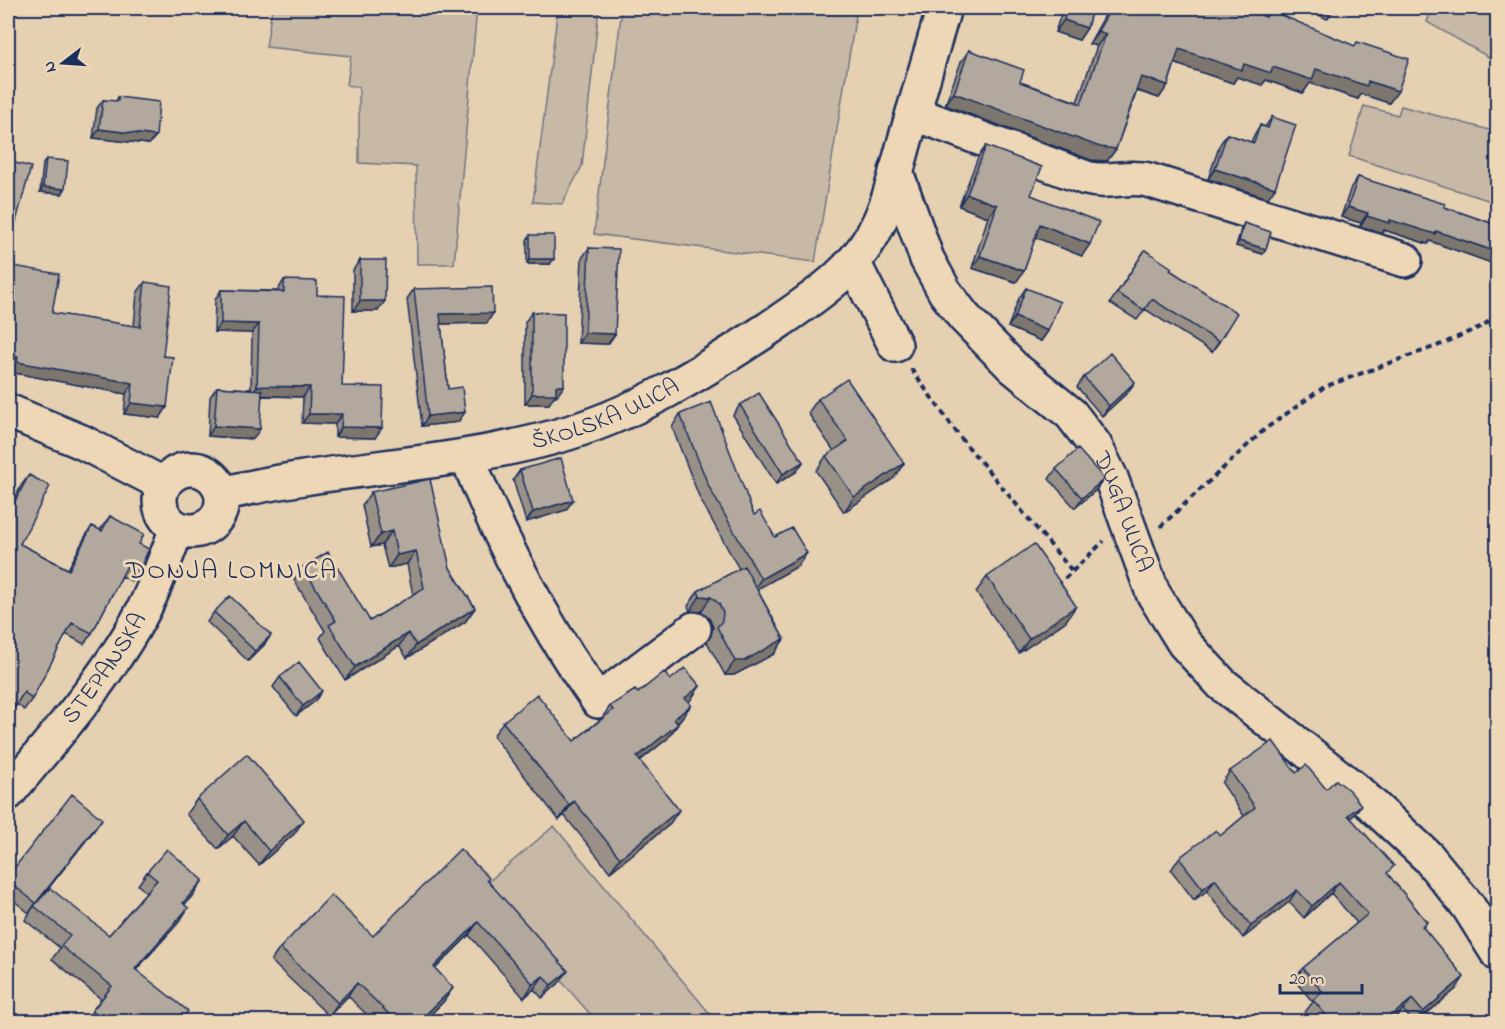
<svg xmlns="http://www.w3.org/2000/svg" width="1505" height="1029" font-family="'Indie Flower',sans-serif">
	<rect width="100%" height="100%" fill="#e5d0b2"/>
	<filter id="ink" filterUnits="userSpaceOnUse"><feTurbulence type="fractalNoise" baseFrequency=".0167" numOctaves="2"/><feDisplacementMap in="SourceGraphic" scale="12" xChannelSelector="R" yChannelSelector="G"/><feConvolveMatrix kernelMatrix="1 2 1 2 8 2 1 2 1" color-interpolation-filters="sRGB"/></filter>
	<g filter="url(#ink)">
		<!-- green -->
		<path fill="#c7b9a6" stroke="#717482" stroke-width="1.5" d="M272,8h205l-23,256h-37l-1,-98 -57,-3v-76l-12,-2 4,-29 -85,-9z
			M558,8h41l-17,158 -20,38 -29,-2z
			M622,8h235l-42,254 -221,-28z
			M1432,8h65v54l-70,-40z
			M1364,106l34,9 3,-9 96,26v71l-148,-47z
			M554,826l162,195h-120l-115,-133z"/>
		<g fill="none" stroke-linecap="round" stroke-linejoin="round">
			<defs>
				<g id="minor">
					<path d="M913,113l173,65c21,6 41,-3 62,2l257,80"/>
					<path id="s1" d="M896,172l31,87 18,33 19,25 49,50 58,47 23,30 17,34 42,115 31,50 38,41 135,107 71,66 40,49 30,48"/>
					<path d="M853,262l42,83"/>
					<path d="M8,411l74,31 81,42"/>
					<path d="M467,456c34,87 77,169 131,245l96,-72"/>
					<circle cx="191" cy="500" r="31"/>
					<path id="s2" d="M222,494c109,-27 223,-27 332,-57 79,-21 147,-64 214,-108 44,-30 90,-58 112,-109 12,-26 18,-56 26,-83 13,-43 25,-86 38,-129"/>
					<path id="s3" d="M8,793c46,-55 103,-120 136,-184 13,-26 23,-54 33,-81"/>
				</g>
			</defs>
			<!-- minor casing -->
			<use href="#minor" stroke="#1b2f5e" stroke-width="38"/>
			<!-- path -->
			<path stroke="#1b2f5e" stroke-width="4" stroke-dasharray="6 4.5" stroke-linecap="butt" d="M911,369l49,68 113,135
				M1160,527l105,-98 59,-42 118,-43 38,-17 18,-11
				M1057,586l47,-45"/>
			<!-- minor -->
			<use href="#minor" stroke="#edd7b6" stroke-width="33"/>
		</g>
		<!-- wall -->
		<path fill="#999087" stroke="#1b2f5e" stroke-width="1.5" d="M1063,8h29l-5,20 -8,12 -24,-8z
			M1109,8h132l24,9 4,-7 129,81 -9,12 -28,-9 -3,5 -48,-16 -7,10 -37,-13 -4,5 -25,-8 -4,6 -58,-20 -7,22 -9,13 -22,-7 -21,58 -9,12 -16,-1 -146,-55 16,-43 8,-12 51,32 57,20 20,-56 -8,-2z
			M1305,8h30l-8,11z
			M118,97l31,47 -56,-6 4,-30 6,-8 13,1z
			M1272,117l-4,81 -60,-19 12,-35 7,-10 24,8 3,-7 6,-10 5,2z
			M986,146l45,49 51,61 -47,-19 -11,34 -8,11 -44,-14 16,-51 -29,-11 19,-49z
			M46,159l19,30 -3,5 -22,-2 3,-28z
			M1358,177l139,48v40l-67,-24 -2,3 -44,-14 -2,3 -22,-7 1,-3 -20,-6 10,-30z
			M1244,223l22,26 -3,5 -27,-8 5,-17z
			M530,235l20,29h-23v-24z
			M589,248l26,86 -7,10 -30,-1 4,-85z
			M1145,250l25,20 49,72 -7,10 -67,-43 -8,11 -27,-17z
			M360,260l18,51h-25v-41z
			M284,280l33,15 25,91 33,52 -40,-1v-13l-33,-1 1,-26 -41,-1 -9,43 -45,-3 2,-39 7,-10 34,2 1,-56 -38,-1 1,-32 6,-10 57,1v-1z
			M145,282l18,74 4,51 -7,11 -36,-4 2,-20 -117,-22 1,-4 -2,-1 44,-54 82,13 3,-33z
			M1026,288l22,43 -7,10 -33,-14 11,-29z
			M414,289l79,24 -6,10 -46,1 7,65 17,23 -7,10 -36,4 -15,-127z
			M532,312l25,84h-3l-5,8h-24v-82z
			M1084,377l44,15 -26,24 -25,-29z
			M818,399l86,64 -10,15 -50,34 -28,-41 10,-15 8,-5 -26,-38z
			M740,405l63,57 -7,10 -20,12 -43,-69z
			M680,414l74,101 21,22 23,29 -41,23 27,50 -10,15 -40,21h-9l-18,-33 4,-6 2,-9 -4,-9 -8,-6 -11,-1 -2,-5 10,-15 41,-22 -39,-70 -28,-72z
			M1056,469l47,11 -7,10 -21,18 -26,-29z
			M520,470l46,40 -40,12 -13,-42z
			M29,475l-9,69 48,25 17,-32 7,-11 8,4 10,-14 29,28v26l-8,11 -9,-5 -30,57 -8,11 -18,-10 -34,65 -8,11 -7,-6 -9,14v-214l2,-4 3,2 8,-16z
			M371,492l79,76 25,40 -10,14 -58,36 -8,-12 -54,34 -25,-42 5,-7 -31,-51 9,-13 67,54 43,-26 -6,-31 -19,4 -6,-23 -11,2 -9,-42z
			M987,577l79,44 -47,32 -43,-61z
			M214,612l57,23 -7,10 -16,16 -41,-39z
			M280,677l35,24 -19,15 -23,-29z
			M670,680l30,6 -12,16 3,3 -11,15 -3,3 1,1 -11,15 -27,22 29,64 -59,47 -46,-57 -5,5 -66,-84 10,-14 71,19 28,-23 8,-12 28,-13z
			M1230,771l66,2 30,16 35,16 -10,13 37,57 39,47 -4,6 33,61 -39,33h-4l-10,-12 -13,12h-77l-8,-10 8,-10 -19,-22 9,-12 54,-45 -26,-30 -27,25 -15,-16 -46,36 -36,-47 -13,9 -23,-30 8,-12 41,-22 24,-20 -22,-33z
			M197,799l97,35 -35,31 -26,-29 -15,13 -32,-35z
			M95,829l-56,71 70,35 37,-43 -8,-7 9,-13 47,22 -10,11 4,3 -9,14 -43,48 57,52h-109l17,-23 -49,-40 8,-11 -35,-28 6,-9 -2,2 -21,-17v-20z
			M487,880l71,104 -16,14 -8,-9 -10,9 -55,-63 -34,34 9,32 -21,21h-49l-26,-26 -19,20 -58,-55 9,-13 93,-12z"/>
		<!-- shaded-wall -->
		<path fill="#7d766e" stroke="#1b2f5e" stroke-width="1.5" d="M1064,20l23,8 -8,12 -24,-8z
			M1098,31l8,3 -9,12 -8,-2z
			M1179,49l65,15 72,5 52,12 30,10 -9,12 -28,-9 -3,5 -48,-16 -7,10 -37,-13 -4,5 -25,-8 -4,6 -63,-21z
			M1141,77l27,8 -9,13 -26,-9z
			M954,93l162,56 -9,12 -16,-1 -146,-55z
			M99,129l57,7 -7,8 -56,-6z
			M1215,169l60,19 -7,10 -60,-19z
			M43,187l22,2 -3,5 -22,-2z
			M967,194l30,11 -9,12 -29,-11z
			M1348,207l20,6 -7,10 -20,-6z
			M1367,216l23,4 46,11 61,21v13l-67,-24 -2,3 -44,-14 -2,3 -22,-7z
			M8,223l7,2 -7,11z
			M1040,224l50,20 -8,12 -50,-20z
			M1239,241l27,8 -3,5 -27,-8z
			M980,256l44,15 -8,11 -44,-14z
			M530,259h24l-4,5h-23z
			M360,301h25l-7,10h-25z
			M493,313l-6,10 -54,1 7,-10z
			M1015,317l33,14 -7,10 -33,-14z
			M221,323l38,1 -7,9 -38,-1z
			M585,333l30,1 -7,10 -30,-1z
			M8,355l10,2 -8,11 -2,-1z
			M17,362l116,21 -7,11 -117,-22z
			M1135,382l-7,10 -26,24 7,-10z
			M257,386l53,1 -7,10 -52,-2z
			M556,386h8l-7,10h-3l-5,8h-24l7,-10z
			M131,403l36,4 -7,11 -36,-4z
			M465,412l-7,10 -36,4 6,-10z
			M309,414h33l-7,10 -33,-1z
			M214,426l46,3 -7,10 -45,-3z
			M341,427l41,1 -7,10 -40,-1z
			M803,462l-7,10 -20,12 7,-10z
			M904,463l-10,15 -50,34 10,-15z
			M1103,480l-7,10 -21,18 7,-10z
			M573,500l-7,10 -40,12 7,-10z
			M392,531l-10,14 -11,2 10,-13z
			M416,551l-9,13 -19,4 9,-13z
			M807,553l-9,13 -46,26 9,-13z
			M700,596l11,1 -10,15 -11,-1z
			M1076,606l-10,15 -47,32 10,-14z
			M475,608l-10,14 -58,36 9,-13z
			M408,633l-9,13 -54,34 10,-13z
			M271,635l-7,10 -16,16 7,-10z
			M784,639l-10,15 -40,21h-9l10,-14z
			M700,686l-10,15 -15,12 10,-15z
			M322,691l-7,10 -19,15 7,-10z
			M691,705l-11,15 -17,14 11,-15z
			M678,724l-11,15 -41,32 11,-14z
			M574,801l-10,14 -5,5 10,-15z
			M1361,805l-8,11 -13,11 8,-12z
			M679,810l-10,15 -59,47 10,-14z
			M102,819l-7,10 -66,84 7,-10z
			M304,820l-10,14 -35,31 10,-14z
			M244,821l-11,15 -15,13 10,-14z
			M1215,879l-8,12 -13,9 9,-11z
			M203,880l-9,14 -21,23 10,-14z
			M1339,882l-8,11 -27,25 8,-12z
			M1297,890l-8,12 -46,36 8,-12z
			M188,908l-9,14 -54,60 10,-13z
			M478,922l-9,13 -45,45 10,-13z
			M568,971l-10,13 -16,14 9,-13z
			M543,976l-9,13 -10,9 9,-14z
			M1464,977l-8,12 -40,33 7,-10z
			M357,983l-9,13 -19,20 9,-13z
			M453,988l-9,13 -21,21h-5z
			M1412,999l-9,11 -13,12h-6z"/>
		<!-- building -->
		<path fill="#b2a89d" stroke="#1b2f5e" stroke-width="1.5" d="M1068,8h24l-5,20 -23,-8z
			M1111,8h130l25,9 3,-7 86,36 2,-4 52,17 -11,32 -30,-10 -1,5 -51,-17 -4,11 -39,-13 -2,6 -27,-9 -2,6 -63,-21 -11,36 -27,-8 -25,72 -16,-2 -146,-54 15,-43 55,20 -4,12 61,22 25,-70 -8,-3z
			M118,97l41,5 -3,34 -57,-7 4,-29 15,1z
			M1272,117l24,8 -21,63 -60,-19 12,-35 27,9 6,-18 8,3z
			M986,146l56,21 -11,28 68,27 -9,22 -50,-20 -16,47 -44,-15 17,-51 -30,-11z
			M46,159l22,2 -3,28 -22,-2z
			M8,161l23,6 -16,58 -7,-2z
			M1358,177l87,27 -1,3 53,18v27l-61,-21 -1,3 -45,-14 -1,3 -22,-7 1,-3 -20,-6z
			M1244,223l27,9 -5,17 -27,-8z
			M530,235h24v24h-24z
			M589,248l30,1 -4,85 -30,-1z
			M1145,250l27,18 -2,2 67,43 -18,29 -67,-43 -8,11 -27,-17z
			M360,260h26l-1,41h-25z
			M8,265l51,9 -7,39 88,14 5,-45 26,4 -8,70 10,1 -6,50 -36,-4 2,-20 -116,-21 1,-5 -10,-2z
			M284,280l33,1v14l28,1 -3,90 41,1 -1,41 -41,-1 1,-13h-33l1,-27 -53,-1 2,-62 -38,-1v-33l63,2z
			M492,287l1,26 -53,1 8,75 14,-2 3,25 -37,4 -14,-127z
			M1026,288l34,14 -12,29 -33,-14z
			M532,312l32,1v73h-8v8h-24z
			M1110,353l25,29 -26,24 -25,-29z
			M847,379l57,84 -50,34 -28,-41 22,-15 -30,-42z
			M217,387l45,3 -2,39 -46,-3z
			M759,393l44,69 -20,12 -43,-69z
			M711,402l43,113 6,-4 15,26 17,-9 15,25 -46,26 -52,-92 -29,-73z
			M1078,449l22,25 3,6 -21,18 -26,-29z
			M561,458l12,42 -40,12 -13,-42z
			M29,475l21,11 -30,58 49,26 23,-44 10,5 8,-15 34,18 -5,10 10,5 -10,21 -11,-6 -36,69 -20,-10 -40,76 -8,-7 -11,18 -5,-4v-93l3,-6 -3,-2v-100l2,-5 4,3z
			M430,479l20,89 25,40 -59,37 -8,-12 -53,34 -26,-42 7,-4 -33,-54 25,-15 42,69 54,-33 -8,-37 -19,4 -5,-24 -11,3 -10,-42z
			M1034,544l42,62 -47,33 -42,-62z
			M744,566l40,73 -40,22h-9l-18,-34 5,-6 1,-8 -4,-9 -8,-7 -11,-1 -2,-5z
			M230,596l41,39 -16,16 -41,-39z
			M299,662l23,29 -19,15 -23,-29z
			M685,668l15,18 -15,12 6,7 -17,14 4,5 -41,33 42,53 -59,48 -46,-57 -5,4 -66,-83 34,-28 37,47 39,-31 -3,-4 25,-16 3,3 26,-21 6,8z
			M1273,741l23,32 10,-8 20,24 10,-9 14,11 11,14 -13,10 46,51 -7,7 40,49 -5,4 42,51 -41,35 -11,-13 -28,23h-52l-19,-22 10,-8 -20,-24 65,-54 -29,-32 -27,24 -15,-16 -46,36 -36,-47 -12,10 -24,-31 37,-28 4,6 35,-29 -25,-36z
			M247,754l57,66 -35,31 -25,-30 -16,14 -31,-36z
			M72,794l30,25 -66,84 -28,-22v-5z
			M167,849l36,31 -20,23 5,5 -53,61 53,42 -3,4 8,7h-87l-14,-11 20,-25 -51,-40 9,-11 -36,-29 16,-18 59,47 48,-55 -10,-8z
			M460,849l29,29 -2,2 81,91 -17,14 -8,-9 -10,8 -55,-62 -44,45 19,21 -35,34h-32l6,-5 -35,-34 -19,20 -58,-55 51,-53 42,41z"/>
	</g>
	<g text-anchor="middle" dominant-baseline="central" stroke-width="6" stroke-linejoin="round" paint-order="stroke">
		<!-- street labels -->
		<g font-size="24" fill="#1b2f5e" stroke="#edd7b6">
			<text stroke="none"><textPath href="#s2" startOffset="393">ŠKOLSKA ULICA</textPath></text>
			<text stroke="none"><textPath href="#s1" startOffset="418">DUGA ULICA</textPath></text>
			<text stroke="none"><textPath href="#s3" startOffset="158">STEPANSKA</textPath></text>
		</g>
		<!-- quarter labels -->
		<g font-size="27" letter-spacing="1.5" fill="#1b2f5e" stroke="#edd7b6">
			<text x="232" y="571">DONJA LOMNICA</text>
		</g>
	</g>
	<!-- margin -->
	<rect width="1505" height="1029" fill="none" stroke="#edd7b6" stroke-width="30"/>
	<rect x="15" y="15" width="1475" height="999" fill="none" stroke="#1b2f5e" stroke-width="2" filter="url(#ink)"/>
	<!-- north arrow -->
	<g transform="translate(63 63) rotate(253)" stroke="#edd7b6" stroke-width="4.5" paint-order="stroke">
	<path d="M0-4.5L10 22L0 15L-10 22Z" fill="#1b2f5e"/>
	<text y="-9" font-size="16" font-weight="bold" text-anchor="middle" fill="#1b2f5e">N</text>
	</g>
	<!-- scale -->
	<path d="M1280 984v9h82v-9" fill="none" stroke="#1b2f5e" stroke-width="3"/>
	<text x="1289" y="984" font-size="18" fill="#1b2f5e" stroke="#edd7b6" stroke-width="4.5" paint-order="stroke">20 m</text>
</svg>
